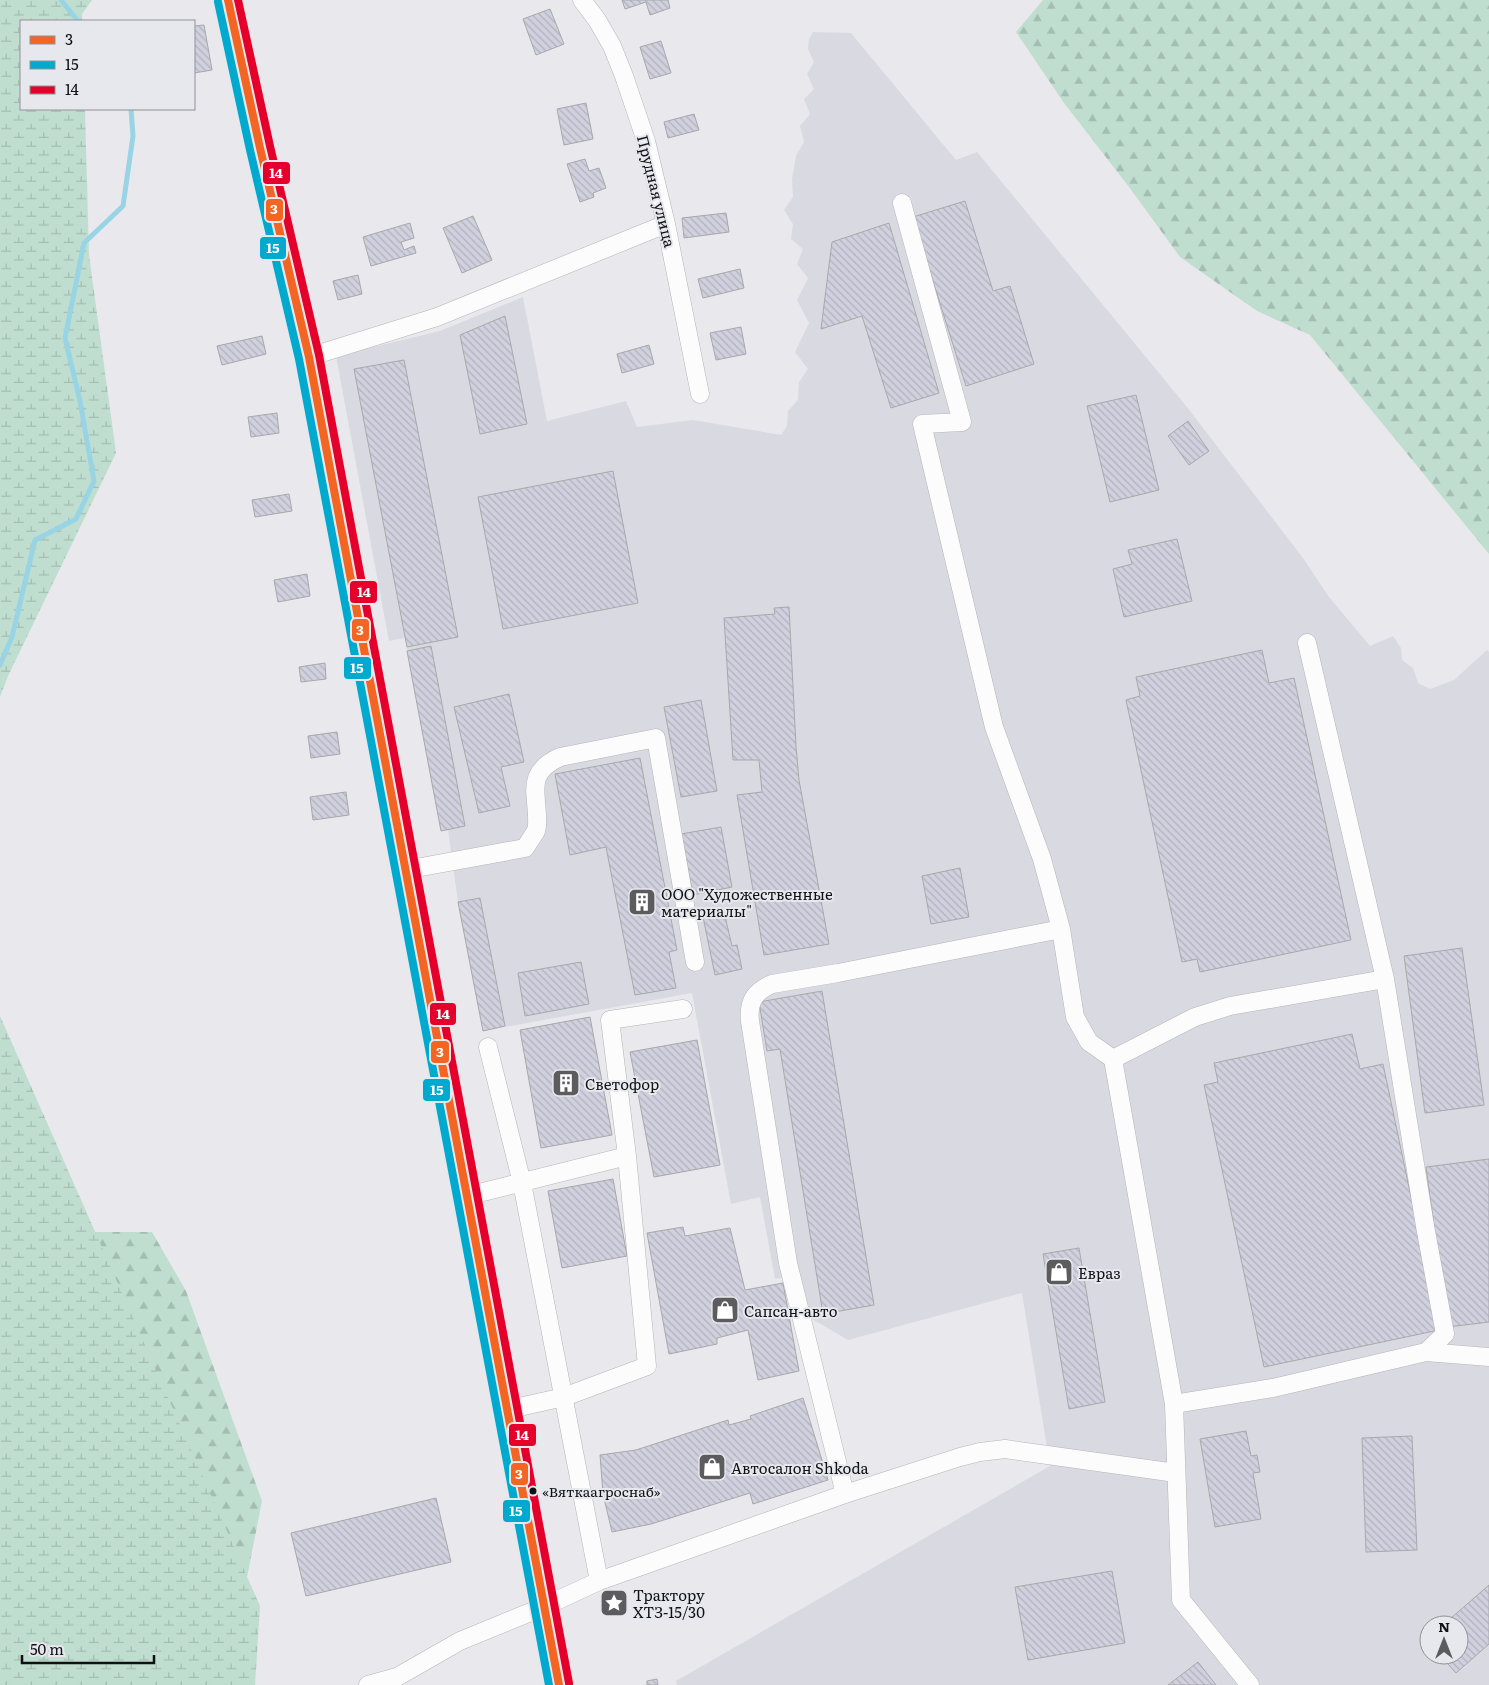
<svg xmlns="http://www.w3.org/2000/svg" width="1489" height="1685" font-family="Literata,serif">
	<defs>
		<pattern id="forest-firs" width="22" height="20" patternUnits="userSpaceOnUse" patternTransform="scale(1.25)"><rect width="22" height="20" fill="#c0ded0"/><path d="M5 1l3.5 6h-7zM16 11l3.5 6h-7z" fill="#a4bdb2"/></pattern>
		<pattern id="wetland-marsh" width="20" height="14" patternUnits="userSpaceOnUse" patternTransform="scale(1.25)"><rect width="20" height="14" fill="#c0ded0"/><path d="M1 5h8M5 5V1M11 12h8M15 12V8" fill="none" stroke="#a4bdb2"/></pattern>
		<pattern id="building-back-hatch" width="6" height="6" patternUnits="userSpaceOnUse" patternTransform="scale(1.25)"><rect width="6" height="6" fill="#d1d0de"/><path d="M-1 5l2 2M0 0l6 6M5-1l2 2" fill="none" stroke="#b2b2be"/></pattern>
	</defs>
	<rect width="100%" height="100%" fill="#e8e8ed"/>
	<!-- built -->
	<path fill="#d9d9e2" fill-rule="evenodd" d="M813,32l38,1 105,127 21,-8 210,255 116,151 26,39 41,49 23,-10 8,12 1,12 11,8 5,15 12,6 24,-9 33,-30 2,2v1033h-812l-1,-4 374,-215 -28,-173 -174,47 -36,-21 -12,-45 -25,5 -15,-82 -29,7 -39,-211 -209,38 -25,-129 -10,-72 -7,1 -36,-193 -16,3 -53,-285 104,-25 83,-34 24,124 79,-20 11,26 56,-7 88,15 6,-9 1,-15 10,-11 1,-18 9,-13 -13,-17 14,-29 -12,-23 11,-22 -11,-14 6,-15 -12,-10 2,-15 -9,-14 9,-13 -1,-18 4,-23 8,-14 -4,-16 10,-12 -6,-15 10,-10 -7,-15 7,-12 -6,-13 1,-10zM1429,1625h30v30h-30z"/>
	<!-- forest -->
	<path fill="url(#forest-firs)" d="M1043,0h446v554l-179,-219 -53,-24 -77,-54 -51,-70 -65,-84 -48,-71z
		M0,1215l87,17h65l34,59 76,210 -26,132 -236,52z"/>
	<!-- wetland -->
	<path fill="url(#wetland-marsh)" d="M0,0h92l-10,14v7h-61v88h64l4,146 27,198 -108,223 -8,21z
		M0,1016l260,590 -5,79h-255z"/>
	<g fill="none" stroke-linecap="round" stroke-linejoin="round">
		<!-- stream -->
		<path stroke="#98d4e4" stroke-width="5" d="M61,0l17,21
			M0,665l12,-28 23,-97 41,-21 18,-38 -14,-80 -15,-63 19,-95 39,-37 10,-70 -2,-27"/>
	</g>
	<!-- building -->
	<path fill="url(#building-back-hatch)" stroke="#a8a8ab" d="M622,0h46l2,8 -20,7 -4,-13 -21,7z
		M550,9l14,35 -28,11 -13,-36z
		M204,25l8,45 -18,3v-47z
		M661,41l10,32 -21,6 -10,-32z
		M586,103l7,36 -29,6 -7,-36z
		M694,114l5,16 -31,8 -4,-16z
		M585,159l4,12 10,-3 7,20 -13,5 1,4 -14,5 -13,-38z
		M965,201l28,90 17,-5 24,78 -68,22 -53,-169z
		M726,213l3,19 -45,6 -2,-20z
		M473,216l19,44 -30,13 -19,-45z
		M410,223l4,15 -13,4 3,8 10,-4 2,7 -45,13 -8,-29z
		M889,223l50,170 -48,15 -29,-92 -41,13 11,-87z
		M740,269l4,19 -41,10 -5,-19z
		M358,275l4,19 -24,6 -5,-19z
		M505,316l22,108 -47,10 -20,-99z
		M741,327l5,27 -30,6 -6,-27z
		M262,336l4,18 -44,11 -5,-19z
		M649,345l5,19 -32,9 -5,-19z
		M404,360l54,277 -51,10 -53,-278z
		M1136,395l23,95 -49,12 -23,-96z
		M277,413l2,20 -28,4 -3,-20z
		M1188,421l21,30 -20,14 -21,-29z
		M613,471l25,132 -135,26 -25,-132z
		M289,494l3,17 -37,6 -3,-17z
		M1177,539l15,62 -68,16 -11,-48 19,-5 -4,-14z
		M307,574l3,22 -32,6 -4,-22z
		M789,607l7,140 3,33 30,164 -65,11 -27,-160 25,-3 -3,-32h-26l-9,-142 51,-4 -1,-6z
		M431,646l34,180 -24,5 -34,-180z
		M1262,650l7,33 25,-5 57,262 -151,32 -3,-13 -15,3 -56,-262 14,-4 -4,-19z
		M325,663l1,16 -25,3 -2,-15z
		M509,694l15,68 -23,5 9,39 -31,7 -25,-106z
		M701,700l16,91 -36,6 -17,-90z
		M337,732l3,22 -29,4 -3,-22z
		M640,758l37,192 -8,2 7,36 -41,7 -29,-148 -36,8 -15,-81z
		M346,792l3,23 -36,5 -3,-23z
		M721,827l11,60 -39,8 -12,-61z
		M960,868l9,49 -38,7 -9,-48z
		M480,898l25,128 -22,5 -25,-129z
		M724,912l8,34 5,-1 5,24 -27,6 -12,-58z
		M1462,948l22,157 -59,8 -21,-157z
		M581,962l8,42 -64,12 -7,-43z
		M822,991l52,314 -51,9 -43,-265 -13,2 -8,-49z
		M590,1017l22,118 -71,13 -21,-118z
		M1352,1034l8,35 23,-5 56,266 -175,37 -60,-282 14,-3 -4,-19z
		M697,1040l23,125 -66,12 -24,-125z
		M1489,1159v163l-41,5 -22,-160z
		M613,1179l14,77 -65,12 -14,-77z
		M683,1227l2,9 45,-8 15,62 38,-7 16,88 -41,9 -10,-50 -31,8v6l-48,10 -22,-121z
		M1079,1248l26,154 -36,7 -26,-155z
		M803,1398l25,82 -75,24 -3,-11 -99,31 -39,8 -9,-38 -3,-39 36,-5 92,-30 1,5 22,-6 -1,-3z
		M1246,1431l5,25 6,-1 3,17 -7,1 8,46 -46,8 -15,-88z
		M1412,1436l5,114 -51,2 -4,-114z
		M436,1498l15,64 -145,34 -15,-63z
		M1112,1571l13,72 -97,17 -13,-73z
		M1489,1585v59l-33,29 -16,-18h19v-30h-16z
		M1198,1662l18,23h-48z
		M657,1679l1,6h-11v-4z"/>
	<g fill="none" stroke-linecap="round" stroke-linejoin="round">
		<defs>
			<path id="minor" d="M582,0l15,20 15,26 12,30 22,65 20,83 34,170
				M902,203l60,219 -40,2 72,303 48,132 19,70 14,88 14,25 24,17 61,345
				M309,357l128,-40 229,-93
				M1307,643l78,336 40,247 20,108 -19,18
				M405,870l120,-22 11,-17 1,-5c2,-31 -14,-52 23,-69l96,-19 39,224
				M488,1047l34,136 77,398
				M1113,1059l82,-42 35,-11 155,-27
				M467,1196l160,-40 -17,-136 73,-11
				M506,1410l58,-13 83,-31 -20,-210
				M845,1494l-57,-231 -38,-242c-2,-19 4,-29 22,-37l66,-11 223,-44
				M368,1685l29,-8 63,-36 83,-34 56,-26 246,-87 115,-37 20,-5 25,-3 171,24
				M1250,1685l-69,-85 -7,-196 99,-16 153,-36 63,5"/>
			<path id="major" d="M228,0l32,148 49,209 250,1328"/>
		</defs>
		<!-- minor casing -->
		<use href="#minor" stroke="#b5b5b8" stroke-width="19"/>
		<!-- major casing -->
		<use href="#major" stroke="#c3c3c5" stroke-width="24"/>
		<!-- minor -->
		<use href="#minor" stroke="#fcfcfc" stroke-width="18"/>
		<!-- major -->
		<use href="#major" stroke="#eee6e8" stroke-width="22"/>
		<defs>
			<path id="bus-1" d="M228,0l32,148 49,209 250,1328"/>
			<path id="bus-2" d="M218,2l32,148 49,209 250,1326"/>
			<path id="bus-3" d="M238,0l32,146 49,209 250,1328"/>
		</defs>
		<!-- bus-1 casing -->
		<use href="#bus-1" stroke="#e7e7ee" stroke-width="11"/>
		<!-- bus-2 casing -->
		<use href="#bus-2" stroke="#e7e7ee" stroke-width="11"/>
		<!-- bus-3 casing -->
		<use href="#bus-3" stroke="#e7e7ee" stroke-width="11"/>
		<!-- bus-1 -->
		<use href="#bus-1" stroke="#f26522" stroke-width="8"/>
		<!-- bus-2 -->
		<use href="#bus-2" stroke="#00a9ce" stroke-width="8"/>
		<!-- bus-3 -->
		<use href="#bus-3" stroke="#e4002b" stroke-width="8"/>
	</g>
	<!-- icons -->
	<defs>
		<symbol id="building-square" viewBox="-11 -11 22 22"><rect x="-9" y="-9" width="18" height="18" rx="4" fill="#5c5c5f" stroke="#e7e7ee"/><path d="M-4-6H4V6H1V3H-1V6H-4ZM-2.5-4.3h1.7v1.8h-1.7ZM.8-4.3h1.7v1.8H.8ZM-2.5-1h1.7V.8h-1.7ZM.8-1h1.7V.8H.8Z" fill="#fff"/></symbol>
		<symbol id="shop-square" viewBox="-11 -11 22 22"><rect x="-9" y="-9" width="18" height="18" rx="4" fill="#5c5c5f" stroke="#e7e7ee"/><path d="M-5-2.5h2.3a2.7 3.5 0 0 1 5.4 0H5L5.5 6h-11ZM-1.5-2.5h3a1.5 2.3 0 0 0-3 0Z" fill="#fff"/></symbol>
		<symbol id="sight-square" viewBox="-11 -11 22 22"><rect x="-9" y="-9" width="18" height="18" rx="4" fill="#5c5c5f" stroke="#e7e7ee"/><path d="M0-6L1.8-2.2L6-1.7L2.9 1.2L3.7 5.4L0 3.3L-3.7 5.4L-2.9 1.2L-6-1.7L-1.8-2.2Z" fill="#fff"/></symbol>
	</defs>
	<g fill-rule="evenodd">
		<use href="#building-square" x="626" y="886" width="32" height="32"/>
		<use href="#building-square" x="550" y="1067" width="32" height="32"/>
		<use href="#shop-square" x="1043" y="1256" width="32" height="32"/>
		<use href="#shop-square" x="709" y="1294" width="32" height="32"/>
		<use href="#shop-square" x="696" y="1451" width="32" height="32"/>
		<use href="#sight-square" x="598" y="1587" width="32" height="32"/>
	</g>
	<!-- markers -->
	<circle fill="#111113" stroke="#e7e7ee" stroke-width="2" cx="533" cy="1491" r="4.5"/>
	<g text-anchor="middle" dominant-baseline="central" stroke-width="4" stroke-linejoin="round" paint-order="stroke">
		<!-- bus labels -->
		<g font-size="14" fill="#111113" stroke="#e7e7ee" text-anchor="start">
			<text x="542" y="1491">«Вяткаагроснаб»</text>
		</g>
		<!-- street labels -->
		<g font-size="15" fill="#111113" stroke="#e7e7ee">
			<text transform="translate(657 191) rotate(76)">Прудная улица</text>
		</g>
		<!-- poi labels -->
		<g font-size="15" fill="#111113" stroke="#e7e7ee" text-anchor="start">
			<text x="661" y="893">ООО "Художественные<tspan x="661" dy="17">материалы"</tspan></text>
			<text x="585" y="1083">Светофор</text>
			<text x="1078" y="1272">Евраз</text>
			<text x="744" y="1310">Сапсан-авто</text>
			<text x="731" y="1467">Автосалон Shkoda</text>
			<text x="633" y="1594">Трактору<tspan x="633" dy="17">ХТЗ-15/30</tspan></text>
		</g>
	</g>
	<g stroke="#e7e7ee" stroke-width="2">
		<rect x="262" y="161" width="29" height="24" rx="5" fill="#e4002b"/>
		<rect x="265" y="198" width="19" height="24" rx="5" fill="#f26522"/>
		<rect x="259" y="236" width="28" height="24" rx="5" fill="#00a9ce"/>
		<rect x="349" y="580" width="29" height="24" rx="5" fill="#e4002b"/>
		<rect x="351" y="618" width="19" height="24" rx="5" fill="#f26522"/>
		<rect x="343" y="656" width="29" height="24" rx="5" fill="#00a9ce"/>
		<rect x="429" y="1002" width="28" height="24" rx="5" fill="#e4002b"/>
		<rect x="430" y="1040" width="20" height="24" rx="5" fill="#f26522"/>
		<rect x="422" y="1078" width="29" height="24" rx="5" fill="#00a9ce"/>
		<rect x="508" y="1423" width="29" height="24" rx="5" fill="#e4002b"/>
		<rect x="510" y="1462" width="19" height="24" rx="5" fill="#f26522"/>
		<rect x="502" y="1499" width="29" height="24" rx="5" fill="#00a9ce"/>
	</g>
	<g font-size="14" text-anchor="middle" font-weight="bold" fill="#fff">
		<text x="276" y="178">14</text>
		<text x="274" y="214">3</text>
		<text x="273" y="253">15</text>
		<text x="364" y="597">14</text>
		<text x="360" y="635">3</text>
		<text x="357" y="673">15</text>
		<text x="443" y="1019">14</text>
		<text x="440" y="1057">3</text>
		<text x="437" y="1095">15</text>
		<text x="522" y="1440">14</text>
		<text x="519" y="1479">3</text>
		<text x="516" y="1516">15</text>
	</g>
	<!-- legend -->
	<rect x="20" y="20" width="175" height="90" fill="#e7e7ee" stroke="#919196"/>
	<rect x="30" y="36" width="25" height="8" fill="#f26522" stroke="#919196"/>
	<text x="65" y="45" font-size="15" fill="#111113">3</text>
	<rect x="30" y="61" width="25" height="8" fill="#00a9ce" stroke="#919196"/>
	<text x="65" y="70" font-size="15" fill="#111113">15</text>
	<rect x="30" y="86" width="25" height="8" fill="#e4002b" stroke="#919196"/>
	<text x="65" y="95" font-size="15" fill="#111113">14</text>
	<!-- north arrow -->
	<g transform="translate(1444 1640)"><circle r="24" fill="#e7e7ee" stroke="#919196"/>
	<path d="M0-4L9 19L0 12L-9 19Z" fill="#5c5c5f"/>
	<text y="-8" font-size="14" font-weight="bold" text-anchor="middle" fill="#111113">N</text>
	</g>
	<!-- scale -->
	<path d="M22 1655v8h132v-8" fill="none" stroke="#111113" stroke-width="2.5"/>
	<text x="30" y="1655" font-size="15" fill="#111113" stroke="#e7e7ee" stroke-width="4" paint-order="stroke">50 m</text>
</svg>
